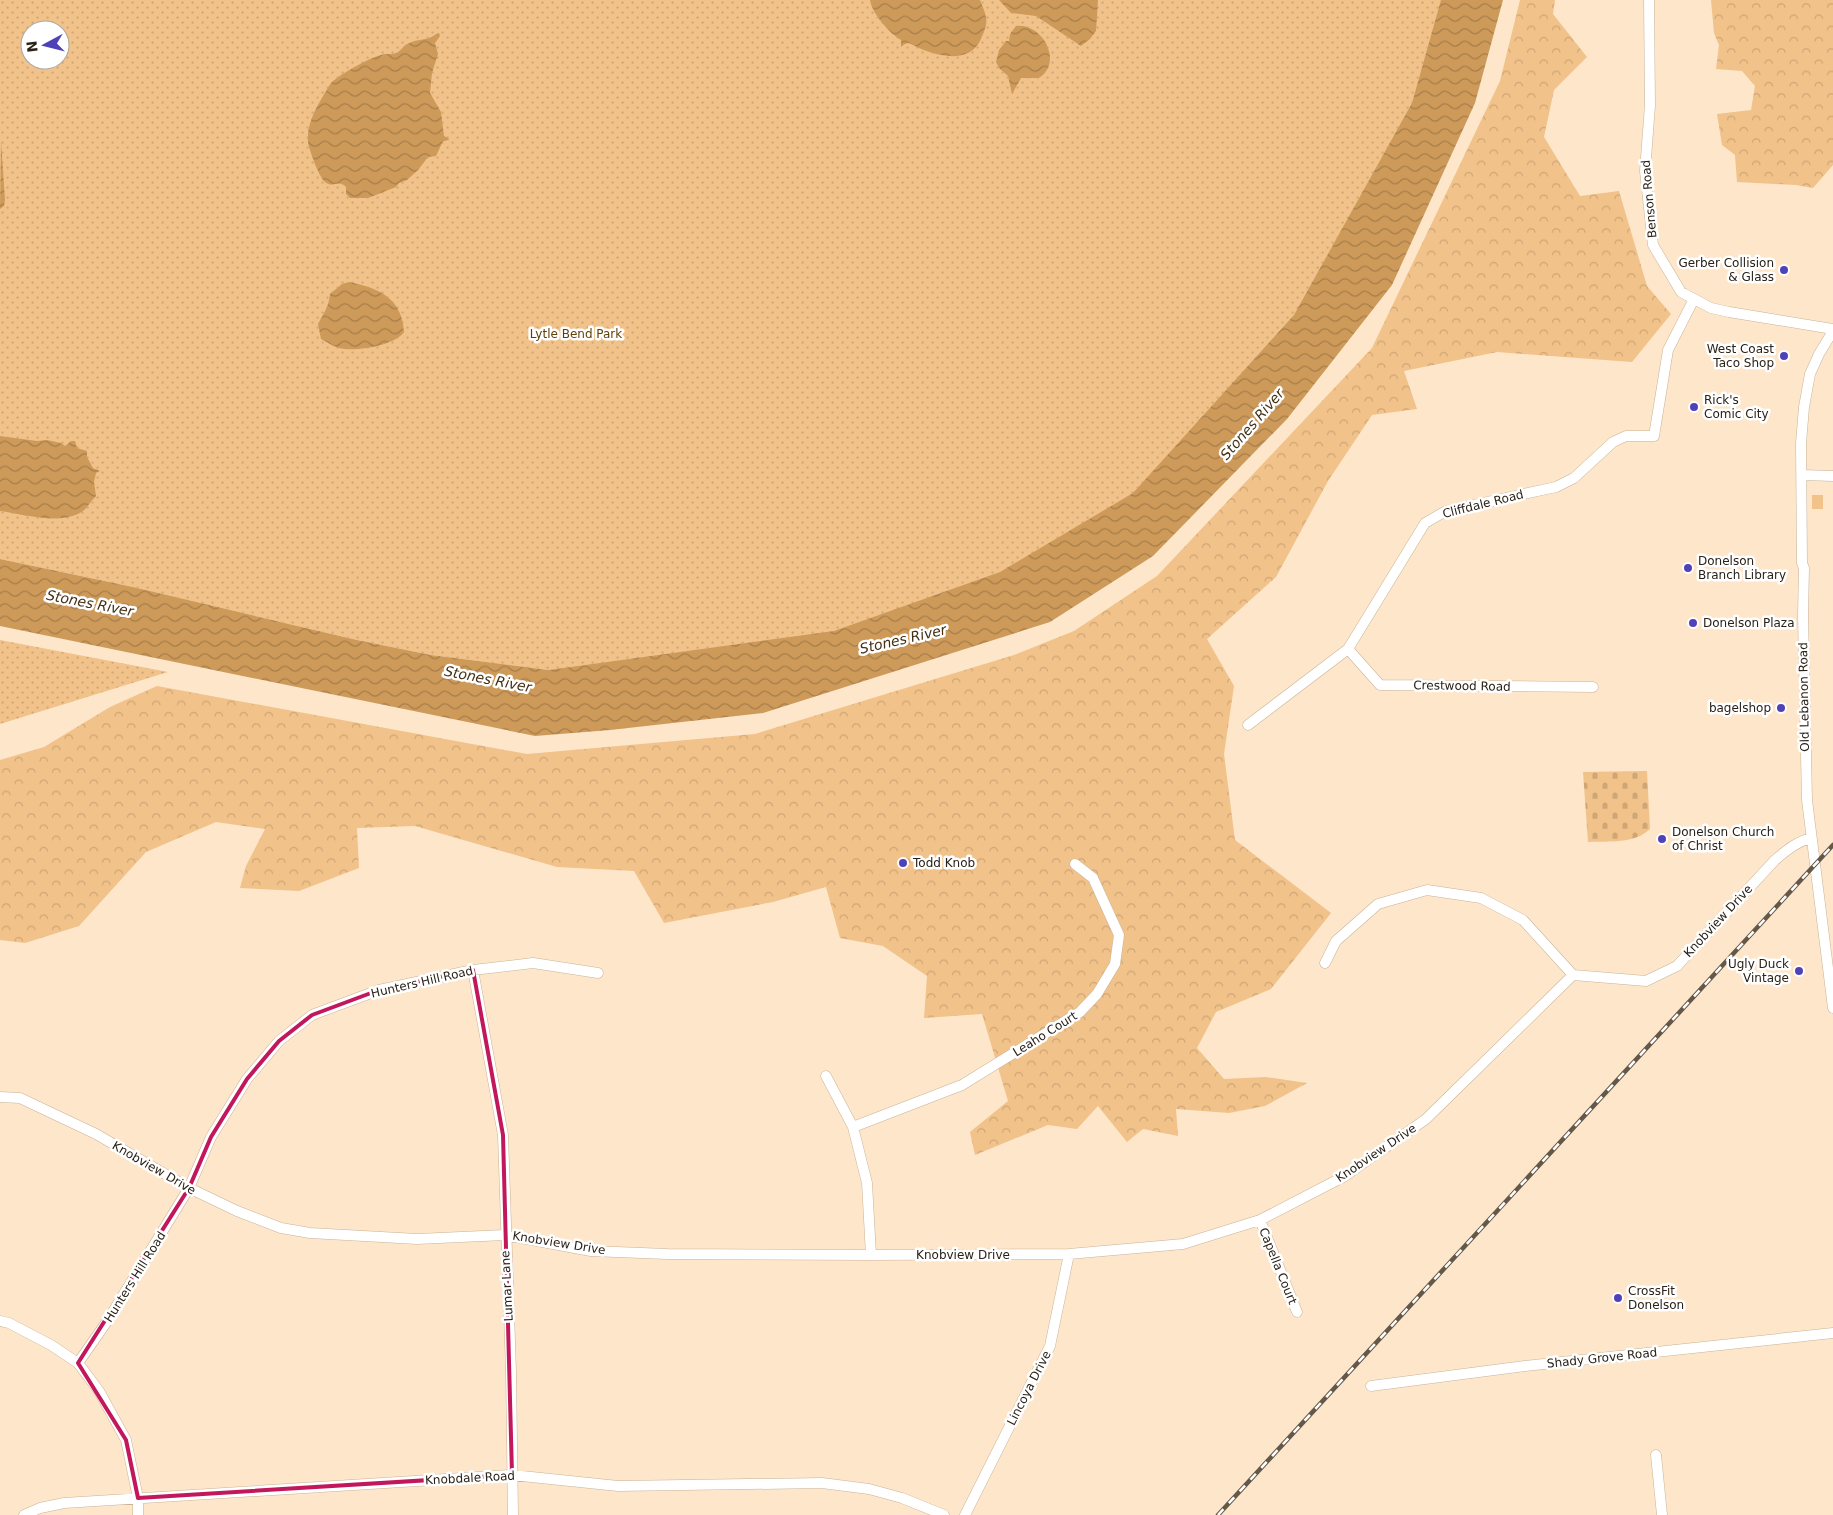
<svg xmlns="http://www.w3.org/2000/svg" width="1833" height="1515" font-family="'DejaVu Sans',sans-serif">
	<defs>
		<pattern id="forest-crowns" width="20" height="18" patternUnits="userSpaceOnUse" patternTransform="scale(1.25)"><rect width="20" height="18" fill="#f1c289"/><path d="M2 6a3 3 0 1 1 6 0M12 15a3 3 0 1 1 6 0" fill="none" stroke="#cfa676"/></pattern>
		<pattern id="cemetery-stones" width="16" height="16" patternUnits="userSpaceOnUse" patternTransform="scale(1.25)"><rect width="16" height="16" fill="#f1c289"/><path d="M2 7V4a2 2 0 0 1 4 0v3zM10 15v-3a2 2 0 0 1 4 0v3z" fill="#cfa676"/></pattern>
		<pattern id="park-dots" width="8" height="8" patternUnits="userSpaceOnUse" patternTransform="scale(1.25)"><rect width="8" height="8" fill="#f1c289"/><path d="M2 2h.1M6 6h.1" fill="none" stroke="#cfa676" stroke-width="1.8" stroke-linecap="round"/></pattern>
		<pattern id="water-waves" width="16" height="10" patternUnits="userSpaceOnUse" patternTransform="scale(1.25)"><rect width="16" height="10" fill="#cd9a5a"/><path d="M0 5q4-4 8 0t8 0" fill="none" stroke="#a77d49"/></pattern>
	</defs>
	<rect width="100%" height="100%" fill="#fde6ca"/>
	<!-- green -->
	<path fill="#f1c289" d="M1812,495h11v14h-11z"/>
	<!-- forest -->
	<path fill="url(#forest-crowns)" d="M1520,0h35l-2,14 34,43 -33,33 -10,47 36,59 39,-5 28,95 24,28 -39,48 -135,-10 -93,19 13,38 -45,6 -44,66 -52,96 -69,62 27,47 -10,68 11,86 96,73 -60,76 -55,23 -19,36 27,31 42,-2 41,6 -42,23 -36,7 -53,-4 2,27 -35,-7 -16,13 -29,-36 -21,23 -29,-4 -73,30 -5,-23 38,-31 -26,-87 -58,4 3,-42 -44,-30 -43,-8 -14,-51 -53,15 -109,21 -30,-52 -77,-4 -142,-41 -58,2 2,40 -60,23 -59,-3 6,-22 19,-37 -49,-7 -70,30 -67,74 -54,17 -25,-3v-180l44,-13 66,-40 47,-21 370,68 228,-20 259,-79 60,-24 83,-55 215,-228 128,-267z
		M1711,0h122v165l-20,23 -17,-3 -59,-3 -2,-27 -13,-10 -5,-31 34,-4 4,-24 -13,-15 -26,-2 3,-24 -5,-12z"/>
	<!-- cemetery -->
	<path fill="url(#cemetery-stones)" d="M1647,771l3,58c-15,15 -42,12 -62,13l-5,-70z"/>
	<!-- park -->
	<path fill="url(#park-dots)" fill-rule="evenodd" d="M0,0h1495l-302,491 -386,170 -258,9 -30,-4 -88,-11 -74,-15 -224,-53 -133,-28zM30,30h30v30h-30z
		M0,640l168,32 -168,52z"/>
	<!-- water -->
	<path fill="url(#water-waves)" d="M870,0h110c8,20 9,21 0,41 -13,26 -51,13 -71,2l-4,1 -4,3v-7c-12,-7 -29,-27 -31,-40z
		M999,0h99l-2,31 -6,8 -9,7 -45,-30 -25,-3z
		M1441,0h62l-28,103 -83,182 -105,134 -134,137 -103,66 -287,91 -153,17 -75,6 -535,-110v-67l133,28 224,53 74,15 118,15 285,-39 166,-59 133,-79 161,-178 118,-212z
		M1016,26c26,-4 48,36 23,52h-18l-9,16 -4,-18 -9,-8 -3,-6 3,-12 7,-9h3l1,-7z
		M439,33l1,3 -5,7 3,11 -6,19 -2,20 11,19 3,24 4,2 1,2 -6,1 -7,15 -8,1 -10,13 -11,10 -8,3 -3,4 -28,11h-18l-4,-4v-7c-9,-9 -13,3 -22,-6 -5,-5 -15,-31 -16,-39 -2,-20 11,-39 21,-56 5,-9 31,-22 41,-27 5,-2 12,-5 18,-5 1,0 7,0 8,-1 4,-1 7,-7 11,-9 8,-4 15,-4 22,-6 3,-1 7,-4 10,-5z
		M1,141l4,59 -1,6 -4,3z
		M349,282c30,6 53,16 55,50 -10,14 -49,20 -65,16 -6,-2 -12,-6 -18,-9l-3,-15c6,-11 11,-18 12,-30l12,-10z
		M0,436l37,5 10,-1 14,3 4,3 6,-5h4l2,7 10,3v6l6,11 7,3 -4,2 -2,9 2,14c-5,5 -9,12 -13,15 -21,15 -60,3 -83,0z"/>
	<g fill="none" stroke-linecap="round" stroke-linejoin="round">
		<defs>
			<path id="street" d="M1649,0l1,105 -5,66 8,74 28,47 30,16 18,4 104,17
				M1833,331l-14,23 -9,20 -6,33 -3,36 1,120 2,5 -1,48 4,184 26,208
				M1802,475l31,1
				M1348,649l32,36 213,2
				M1248,725l100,-76 77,-126 21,-12 110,-24 18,-9 39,-36 13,-6h28l14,-86 26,-51
				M1325,963l11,-22 42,-37 49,-14 54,8 42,22 50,55
				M473,970l30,165 8,236 2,144
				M826,1076l27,51 14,56 4,72
				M0,1097l20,1 76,36 93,54 48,23 44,17 29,5 107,6 88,-4 86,16 76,3 204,1 198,-1 114,-10 77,-24 85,-44 81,-57 147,-144 73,6 31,-15 98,-106c12,-10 21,-18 36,-22
				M853,1127l109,-42 118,-73 17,-18 18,-30 4,-29 -26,-57 -18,-14
				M1260,1220l37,92
				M0,1321l9,2 42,22 27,18 21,28 27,49 12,58v17
				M78,1363l30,-43 81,-132 22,-51 36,-58 32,-38 33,-26 67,-25 94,-20 60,-7 65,10
				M1371,1386l154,-20 308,-33
				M1656,1455l6,60
				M24,1515l16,-7 24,-5 448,-28 106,11 204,-3 47,6 33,9 42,17
				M965,1515l85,-169 19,-92"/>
		</defs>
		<!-- street casing -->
		<use href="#street" stroke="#c9b398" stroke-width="11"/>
		<!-- street -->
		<use href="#street" stroke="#fff" stroke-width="10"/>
		<defs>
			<path id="rail" d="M1218,1515l615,-670"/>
		</defs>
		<!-- rail casing -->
		<use href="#rail" stroke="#645849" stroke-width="4.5"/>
		<!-- rail -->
		<use href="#rail" stroke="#fff" stroke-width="2.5" stroke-dasharray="8" stroke-linecap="butt"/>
	</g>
	<!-- marked area -->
	<path fill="none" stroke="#c2185b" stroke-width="4" stroke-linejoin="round" d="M473,970l30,165 9,340 -374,23 -12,-58 -48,-77 111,-175 22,-51 36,-58 32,-38 33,-26 67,-25z"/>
	<!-- markers -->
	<g fill="#4f42b9" stroke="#fff" stroke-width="2">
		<circle cx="1784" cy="270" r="5"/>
		<circle cx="1784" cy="356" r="5"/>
		<circle cx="1694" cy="407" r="5"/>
		<circle cx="1688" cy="568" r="5"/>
		<circle cx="1693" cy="623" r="5"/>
		<circle cx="1781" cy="708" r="5"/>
		<circle cx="1662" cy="839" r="5"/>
		<circle cx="903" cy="863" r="5"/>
		<circle cx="1799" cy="971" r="5"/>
		<circle cx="1618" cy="1298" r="5"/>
	</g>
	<g text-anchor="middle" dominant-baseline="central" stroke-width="5" stroke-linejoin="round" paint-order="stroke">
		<!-- street labels -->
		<g font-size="12" fill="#2a2218" stroke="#fff">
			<text transform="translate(1649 199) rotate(-95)">Benson Road</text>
			<text transform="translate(1483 504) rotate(-14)">Cliffdale Road</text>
			<text transform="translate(1462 686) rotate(1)">Crestwood Road</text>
			<text transform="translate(1804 697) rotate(-91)">Old Lebanon Road</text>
			<text transform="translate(1718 921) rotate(-47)">Knobview Drive</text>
			<text transform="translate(422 982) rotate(-13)">Hunters Hill Road</text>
			<text transform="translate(1045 1034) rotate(-32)">Leaho Court</text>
			<text transform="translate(1376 1153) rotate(-34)">Knobview Drive</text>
			<text transform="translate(154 1168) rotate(30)">Knobview Drive</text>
			<text transform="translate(559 1243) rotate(9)">Knobview Drive</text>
			<text x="963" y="1255">Knobview Drive</text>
			<text transform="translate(1278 1266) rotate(68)">Capella Court</text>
			<text transform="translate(135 1277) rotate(-58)">Hunters Hill Road</text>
			<text transform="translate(507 1286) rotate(-93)">Lumar Lane</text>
			<text transform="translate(1602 1358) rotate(-6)">Shady Grove Road</text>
			<text transform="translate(1029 1388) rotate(-63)">Lincoya Drive</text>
			<text transform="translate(470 1478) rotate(-3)">Knobdale Road</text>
		</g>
		<!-- poi labels -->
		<g font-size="12" fill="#2a2218" stroke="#fff" text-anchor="start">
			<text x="1774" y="263" text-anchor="end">Gerber Collision<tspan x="1774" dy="14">&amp; Glass</tspan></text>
			<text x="1774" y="349" text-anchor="end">West Coast<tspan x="1774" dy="14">Taco Shop</tspan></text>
			<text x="1704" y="400">Rick's<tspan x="1704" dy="14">Comic City</tspan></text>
			<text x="1698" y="561">Donelson<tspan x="1698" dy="14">Branch Library</tspan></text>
			<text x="1703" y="623">Donelson Plaza</text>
			<text x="1771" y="708" text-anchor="end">bagelshop</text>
			<text x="1672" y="832">Donelson Church<tspan x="1672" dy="14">of Christ</tspan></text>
			<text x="913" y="863">Todd Knob</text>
			<text x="1789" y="964" text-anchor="end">Ugly Duck<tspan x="1789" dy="14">Vintage</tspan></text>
			<text x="1628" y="1291">CrossFit<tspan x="1628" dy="14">Donelson</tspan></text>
		</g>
		<!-- park labels -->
		<g font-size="12" fill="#603e09" stroke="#fff">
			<text x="576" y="334">Lytle Bend Park</text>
		</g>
		<!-- water labels -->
		<g font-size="14" font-style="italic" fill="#453013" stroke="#fff">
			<text transform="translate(1252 424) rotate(-49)">Stones River</text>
			<text transform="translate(90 603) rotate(11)">Stones River</text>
			<text transform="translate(903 639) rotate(-13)">Stones River</text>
			<text transform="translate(488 679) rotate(11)">Stones River</text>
		</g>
	</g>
	<!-- north arrow -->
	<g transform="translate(45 45) rotate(263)"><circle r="24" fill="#ffffff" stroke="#aaa7a3"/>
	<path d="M0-4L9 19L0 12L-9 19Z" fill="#4f42b9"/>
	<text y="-8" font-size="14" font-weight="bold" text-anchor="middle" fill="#2a2218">N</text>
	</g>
</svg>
